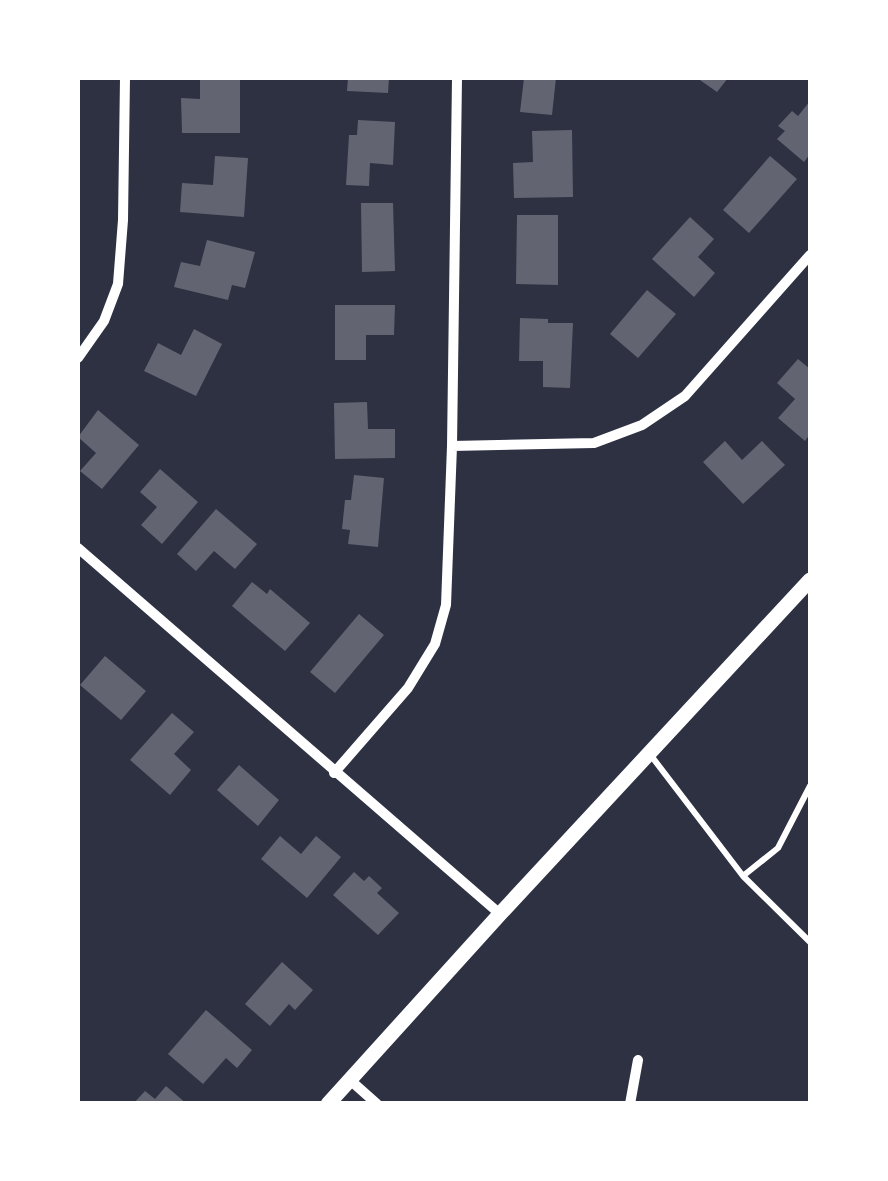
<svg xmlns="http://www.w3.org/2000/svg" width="888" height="1181" font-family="Manrope,sans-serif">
	<rect width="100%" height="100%" fill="#2d3142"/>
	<!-- building -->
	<path fill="#626471" d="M200,78h40v55h-58l-1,-35 19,1z
		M348,78h41l-1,15 -41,-2z
		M524,78h32l-4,37 -32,-3z
		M697,78h31l-11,14z
		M810,101v53l-6,8 -27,-23 8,-8 -7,-5 14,-15 6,5z
		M358,120l37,2 -2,43 -23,-2 -1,23 -23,-1 3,-50h8z
		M572,130l1,67 -59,1 -1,-35 20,-1 -1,-31z
		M215,156l33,2 -4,59 -64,-5 2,-29 31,2z
		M770,156l27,23 -48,54 -26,-23z
		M361,203h32l2,68 -33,1z
		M517,215h41v70l-42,-1z
		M690,217l24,22 -16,18 17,16 -21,24 -42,-38z
		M207,240l48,12 -10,36 -13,-3 -4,15 -54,-13 7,-25 19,4z
		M647,290l29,24 -38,44 -28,-24z
		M335,305h60l-1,30h-28v25h-31z
		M520,318l28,1v4h25l-3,65 -27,-1v-26h-24z
		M194,329l28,15 -26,52 -52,-25 14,-28 23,12z
		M798,359l12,10v65l-5,7 -27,-23 17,-19 -18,-16z
		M367,402l1,27h27v29l-60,1 -1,-56z
		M98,410l41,35 -37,44 -22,-18 16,-18 -18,-16z
		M725,441l17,19 20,-19 23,24 -42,39 -40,-42z
		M160,469l38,33 -36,42 -21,-19 16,-18 -17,-15z
		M354,475l30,3 -6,69 -30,-3 2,-14 -8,-1 3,-29h6z
		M216,509l41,35 -22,25 -21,-18 -18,20 -19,-17z
		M252,582l15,12 3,-5 40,34 -25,28 -53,-45z
		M359,614l25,21 -49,58 -25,-21z
		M105,656l41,35 -25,29 -41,-35z
		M172,713l22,19 -20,22 17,16 -21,25 -40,-35z
		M239,765l40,35 -21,26 -41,-36z
		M280,836l21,18 15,-18 25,21 -34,41 -46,-39z
		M354,872l10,9 5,-5 13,12 -5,5 22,20 -21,22 -45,-40z
		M282,962l31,28 -18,20 -6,-6 -19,22 -25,-22z
		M206,1010l46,40 -15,18 -11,-10 -23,26 -35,-30z
		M166,1086l21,18h-54l12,-13 10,8z"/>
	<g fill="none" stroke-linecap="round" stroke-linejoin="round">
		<!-- service -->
		<path stroke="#fff" stroke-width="6" d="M649,753l94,123 67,66
			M743,876l35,-28 32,-62"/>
		<!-- minor -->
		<path stroke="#fff" stroke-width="10" d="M78,358l26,-37 14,-37 5,-64 2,-142
			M452,446l142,-3 48,-18 43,-29 125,-141
			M78,548l422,366
			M334,773l74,-85 27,-44 11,-39 6,-159 5,-368
			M350,1080l27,24
			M630,1104l8,-44"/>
		<!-- tertiary -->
		<path stroke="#fff" stroke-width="15" d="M328,1104l172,-190 310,-334"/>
	</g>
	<!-- border -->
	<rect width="888" height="1181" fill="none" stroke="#ffffff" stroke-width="160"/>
</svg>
